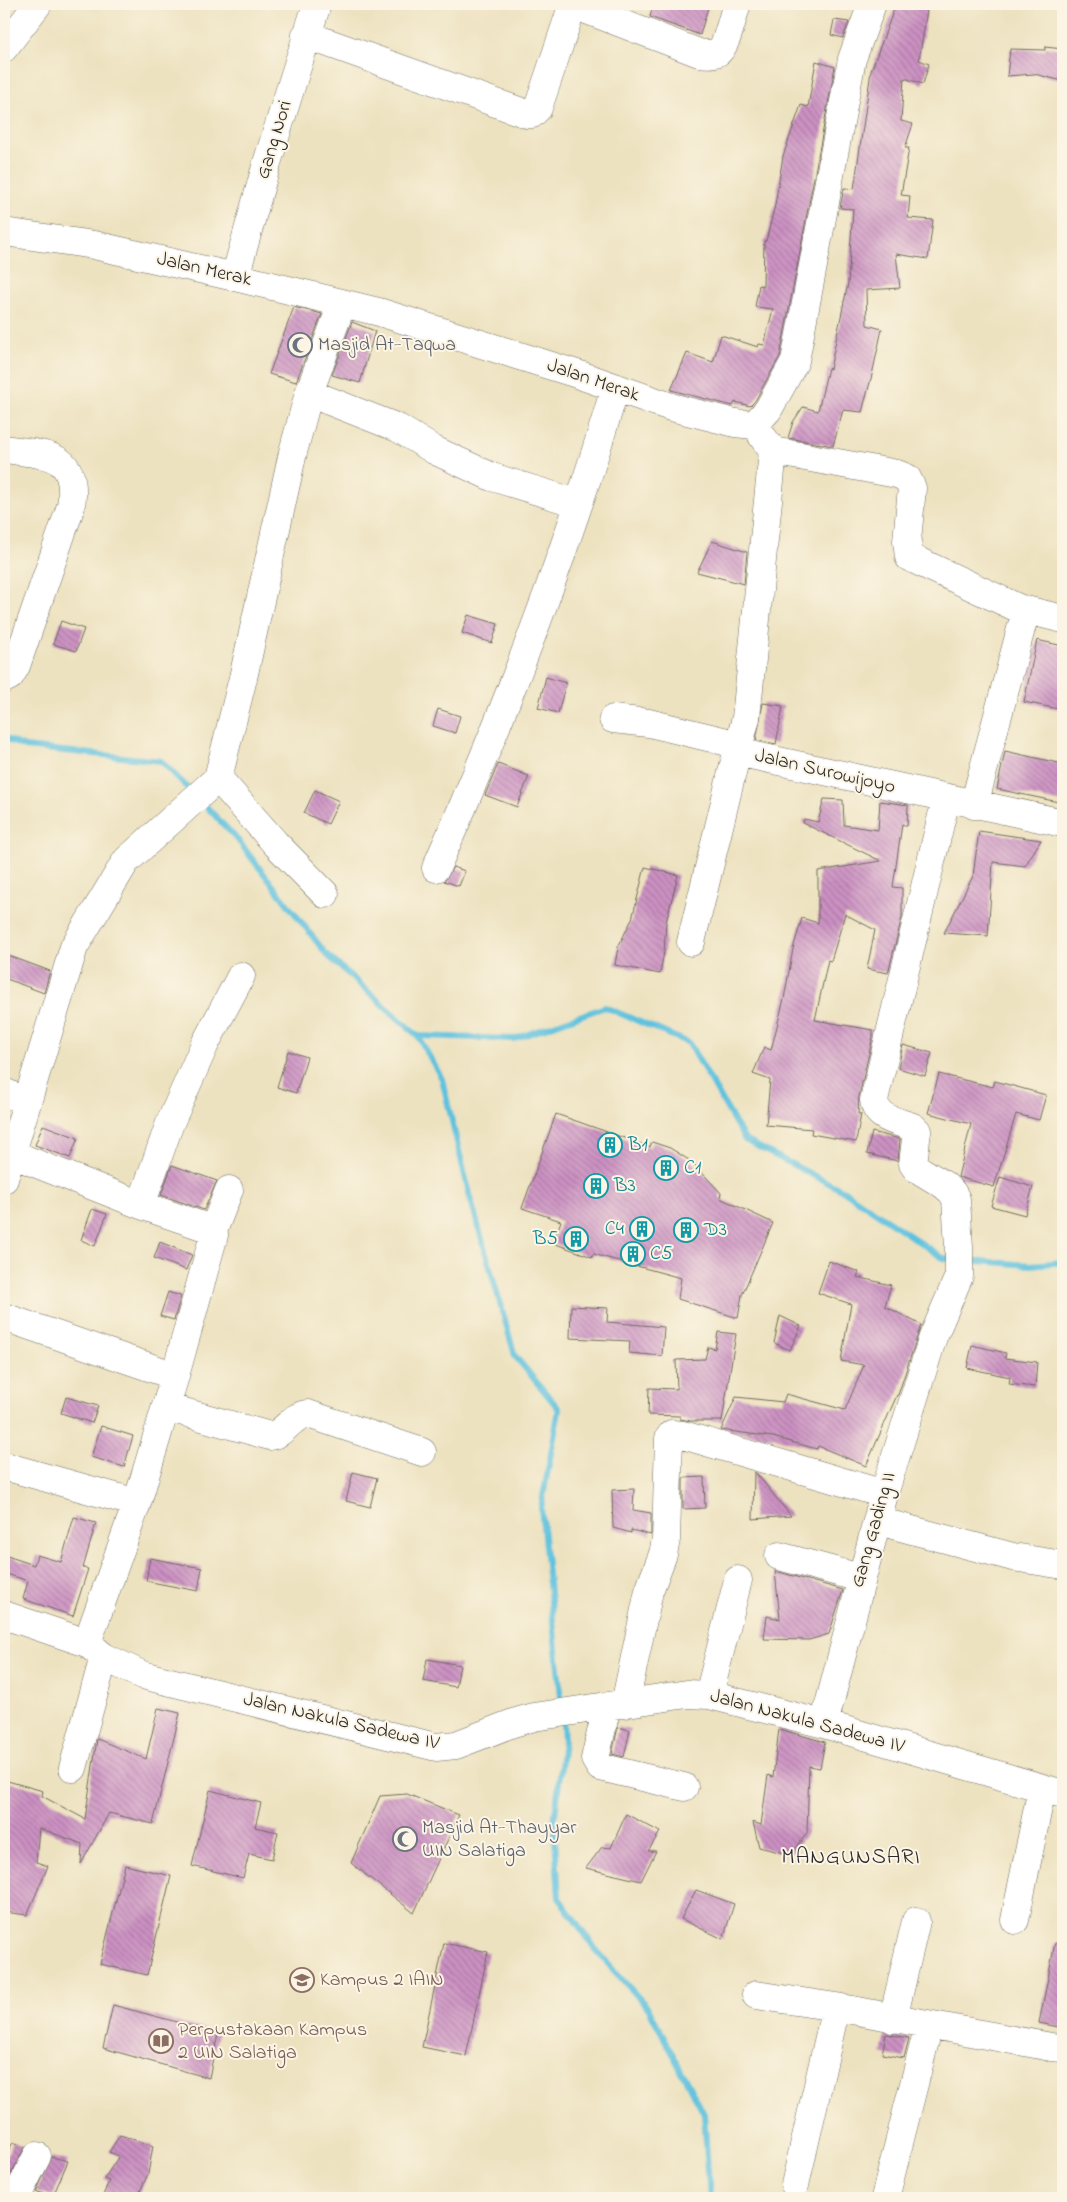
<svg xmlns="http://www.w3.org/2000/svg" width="1067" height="2202" font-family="'Indie Flower',sans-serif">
	<defs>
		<pattern id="building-back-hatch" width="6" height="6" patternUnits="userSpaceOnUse" patternTransform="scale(1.25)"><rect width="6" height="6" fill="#cc91c3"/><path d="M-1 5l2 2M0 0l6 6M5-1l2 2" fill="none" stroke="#a6779f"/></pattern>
	</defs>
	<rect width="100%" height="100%" fill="#fcf5e5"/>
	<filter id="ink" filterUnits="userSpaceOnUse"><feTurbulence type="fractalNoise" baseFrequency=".02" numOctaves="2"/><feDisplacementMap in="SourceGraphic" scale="10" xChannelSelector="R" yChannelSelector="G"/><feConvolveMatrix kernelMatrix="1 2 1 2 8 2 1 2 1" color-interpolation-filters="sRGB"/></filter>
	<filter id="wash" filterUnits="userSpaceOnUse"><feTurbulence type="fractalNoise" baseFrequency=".0096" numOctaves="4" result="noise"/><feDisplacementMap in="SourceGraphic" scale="20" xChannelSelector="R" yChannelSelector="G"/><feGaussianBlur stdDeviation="1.12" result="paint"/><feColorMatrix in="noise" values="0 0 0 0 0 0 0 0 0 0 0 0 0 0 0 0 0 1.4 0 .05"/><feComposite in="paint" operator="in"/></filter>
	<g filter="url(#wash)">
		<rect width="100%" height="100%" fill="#ede2c0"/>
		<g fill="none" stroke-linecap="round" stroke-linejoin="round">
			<!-- stream -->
			<path stroke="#60c2de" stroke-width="6" d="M4,738l21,9 136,14 31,31
				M201,801l36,38 90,116 91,81 96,3 91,-32 84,36 56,97 99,51 99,67 9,1
				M418,1036l24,43 28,118 45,159 44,53 -18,99 21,198
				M965,1260l65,5 33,-3
				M563,1719l1,23 -10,81 5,75 40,56 50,55 55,105 6,84"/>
		</g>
		<g id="blocks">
			<!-- building -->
			<path fill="url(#building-back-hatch)" d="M653,4h56l-9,31 -50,-18z
				M896,4l16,6 2,-6h14l-9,56 10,4 -6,20 -19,-6 -3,43 12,3 -8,24h4l-8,47 9,1 -2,22 25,2 -5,39 -32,-5 4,34 -34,2 1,35 15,4 -10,46 -10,37 -19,-2 -10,36 -45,-8 5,-16 10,-15 15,4 10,-43 2,1 18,-86 5,-74 -13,-1 4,-20 10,1 17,-118z
				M834,20l15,2 -6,16 -12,-3z
				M1045,47l18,2v32l-29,-7 -27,2 3,-27 35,1z
				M816,61l19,6 -55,289 -25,45 -5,5 -15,-4 -2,4 -62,-16 16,-37 26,9 8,-27 37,12 1,-3 5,1 9,-36 -18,-2 4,-22 4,1 1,-45h2l9,-36 8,-49 18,-51 7,2z
				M294,307l28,7 -26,68 -27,-8z
				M352,322l23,9 -15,52 -28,-8z
				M712,541l35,11 -3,32 -47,-12z
				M468,615l30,9 -6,19 -30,-10z
				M61,621l23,8 -8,22 -23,-7z
				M1037,640l26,6v64l-39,-8z
				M546,677l20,6 -8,30 -20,-5z
				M763,703l20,3 -7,38 -20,-4z
				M438,709l22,7 -5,17 -22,-7z
				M1005,751l58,13v39l-66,-14z
				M498,764l31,12 -12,31 -32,-12z
				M315,790l24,11 -11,23 -24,-11z
				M824,799l19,1 1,25 34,5 2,-29 28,4 -1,21 -5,-2 -9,63 9,1v29l-14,56 -21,-4 8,-39 -30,-16 -14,47 -3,-1 -13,60 58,10v6l-14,60 -1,18h3l-5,28 -45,-8 1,-5 -46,-4 4,-45 -17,-6 11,-27 7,3 13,-51 9,-50 9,-31 16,5v-52l63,-10 -78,-38 1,-4 14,3z
				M979,831l62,9 -16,26 -32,-4 -5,74 -44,-3 29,-57z
				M453,867l12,4 -6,15 -15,-5z
				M645,867l33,8 -12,47 -2,30 -4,22 -45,-9 3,-18 14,-28z
				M4,954l46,17 -6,22 -40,-15z
				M903,1045l29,8 -7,23 -27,-8z
				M288,1051l19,6 -11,36 -19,-6z
				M939,1074l54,13 2,-6 51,14 -7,25 -23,-6 -22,73 -36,-10 13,-53 -43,-11z
				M556,1114l94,33 2,-5 18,6 22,14 29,31 -1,5 53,25 -31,72 -4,23 -60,-19 3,-21 -88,-24 -1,3 -39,-14 8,-22 -39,-13z
				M43,1125l35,13 -8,20 -35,-13z
				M872,1132l28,7 -2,22 -31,-7z
				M172,1165l45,16 -13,29 -43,-15z
				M1000,1177l33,10 -8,28 -34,-9z
				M92,1209l15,5 -12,32 -14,-6z
				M160,1242l32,13 -6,15 -32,-12z
				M829,1261l30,11 -2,5 34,8 -6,21 36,19 -23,70h-1l-31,71 -48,-20 -1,3 -44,-12 -52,-7 15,-33 47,5 3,-8 59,16 19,-45 -23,-4 10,-57 -33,-11z
				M168,1292l13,4 -7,24 -14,-4z
				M571,1306l37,2 -1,14 57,5 -2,29 -33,-3 1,-12 -60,-3z
				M780,1316l21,10 -11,24 -16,-7z
				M718,1332l18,2 -14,87h-31l-11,-2v-3l-32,-1 1,-27 28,1 -1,-29 29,-1 3,-12 7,2z
				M972,1345l34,8 -1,5 32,4 -2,25 -26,-3 1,-7 -43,-9z
				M66,1397l32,9 -6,17 -31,-10z
				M101,1426l32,10 -9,31 -33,-10z
				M353,1472l24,6 -7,29 -24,-6z
				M754,1472l2,1 35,43 -38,3z
				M704,1477l1,31 -22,1v-31z
				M634,1489l-1,21 18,3v22l-20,-5v3l-18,-5 -1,-38z
				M74,1517l22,6 -13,45 5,1 -15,47 -50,-17 5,-18 -24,-8v-18l30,10 3,-10 24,7z
				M150,1558l52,10 -4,23 -52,-10z
				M775,1571l68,19 -14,44 -20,6 -45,-1 3,-23 13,3z
				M427,1659l33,6 -4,22 -33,-6z
				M158,1708l22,5 -27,111 -44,-11 -28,51 1,-20 -43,-16 -3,34 12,4 -21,49 -23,-3v-132l39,11 -1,5 43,23 12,-80 49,20z
				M618,1727l12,3 -6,27 -12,-3z
				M779,1729l46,13 -5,26 -11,-2 -2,67 -16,22 -32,-8 -6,-25 8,3 7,-50 5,2z
				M210,1790l51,13 -6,24 23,5 -6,27 -23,-5 -6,24 -51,-12z
				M407,1794l52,21 -45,98 -63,-50 29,-67z
				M626,1814l34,18 -12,19h8l-15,30 -55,-13 16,-21 9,1z
				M125,1865l46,11 -24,99 -47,-11z
				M696,1890l38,14 -11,35 -42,-20z
				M444,1943l44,9 -22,104 -44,-9z
				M1055,1943l8,1v84l-24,-5z
				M113,2005l105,28 -9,45 -106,-30z
				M886,2034l23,4 -5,20 -22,-4z
				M120,2135l33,11 -5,28 -11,24h-35l7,-17 -5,-2 15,-23 -10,-4z
				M13,2142l12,5 -20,39 -1,-26z
				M52,2157l16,4 -15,35 -17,-4z"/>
		</g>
	</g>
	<g filter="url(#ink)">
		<use href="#blocks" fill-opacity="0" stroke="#6f6b5f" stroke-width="1"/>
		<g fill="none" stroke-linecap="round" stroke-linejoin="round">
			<defs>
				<path id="minor" d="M571,4l128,49c6,1 13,2 19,-1 9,-6 15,-38 19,-48
					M306,35l221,79h5l6,-6 35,-104
					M4,48l34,-44
					M4,232l90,13 141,32 144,35 198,62 94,33 64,16 19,2 14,-15 27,-49 57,-302 20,-55
					M235,277l32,-114 50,-159
					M309,393l89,35 36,22 58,27 85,26
					M762,436l11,15 124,23 10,4 5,10 -5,53 2,16 109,51 45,11
					M4,449c42,6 75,3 67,57l-55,160 -6,10 -6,3
					M773,451l-27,267 -9,34 326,71
					M613,719l36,4 91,22
					M218,778l58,66 49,50
					M974,805l52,-195
					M436,868c69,-155 131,-316 179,-480
					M691,942l46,-190
					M4,1092l23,10
					M12,1154l129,51 67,23 6,7 -39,141 -38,127 -50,140
					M4,1179l70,-232 52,-86 92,-83 25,-100 50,-226 16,-59 33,-89
					M141,1205l29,-82 35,-79 36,-68
					M213,1231l16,-41
					M4,1317l171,59
					M166,1407l104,29c15,-2 21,-21 38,-22l114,38
					M4,1466l133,37
					M878,1521l135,36 50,8
					M779,1556l81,22
					M4,1615l83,28 17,14 38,18 294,72 20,-2 57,-22 21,-6 153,-23 22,1 115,29 239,70
					M709,1695l29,-115
					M625,1704l24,-113 14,-37 3,-14 3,-102 3,-4 11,1 201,59
					M607,1706l-12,53 5,8 84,20
					M824,1724l60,-230 49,-157 26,-61v-29l-3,-48 -4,-7 -8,-7 -28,-17 -3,-4 4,-33 -4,-4c-16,-6 -37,-8 -39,-27l72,-301
					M73,1768l31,-111
					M1015,1920l27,-132
					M756,1995l80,12
					M893,2019l23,-98
					M795,2185l41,-178 215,40 12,1
					M16,2198l21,-42
					M885,2198l44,-173"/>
			</defs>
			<!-- minor casing -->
			<use href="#minor" stroke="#6f6b5f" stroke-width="29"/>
			<!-- minor -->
			<use href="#minor" stroke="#fff" stroke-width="28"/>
		</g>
	</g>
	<!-- icons -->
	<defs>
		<symbol id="mosque-ring" viewBox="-11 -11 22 22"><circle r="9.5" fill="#fcf5e5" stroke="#6b7280" stroke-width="1.5"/><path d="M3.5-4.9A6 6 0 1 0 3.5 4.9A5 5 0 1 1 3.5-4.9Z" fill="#6b7280"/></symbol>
		<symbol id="building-ring" viewBox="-11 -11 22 22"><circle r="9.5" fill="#fcf5e5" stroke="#0f9aa8" stroke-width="1.5"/><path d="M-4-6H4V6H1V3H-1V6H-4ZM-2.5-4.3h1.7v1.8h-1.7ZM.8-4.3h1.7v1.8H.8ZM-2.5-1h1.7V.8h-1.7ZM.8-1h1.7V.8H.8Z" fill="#0f9aa8"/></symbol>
		<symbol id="university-ring" viewBox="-11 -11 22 22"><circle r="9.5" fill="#fcf5e5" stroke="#8d6e63" stroke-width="1.5"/><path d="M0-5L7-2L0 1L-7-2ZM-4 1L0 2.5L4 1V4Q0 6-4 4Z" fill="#8d6e63"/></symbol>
		<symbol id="library-ring" viewBox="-11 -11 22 22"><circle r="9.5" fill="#fcf5e5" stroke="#8d6e63" stroke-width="1.5"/><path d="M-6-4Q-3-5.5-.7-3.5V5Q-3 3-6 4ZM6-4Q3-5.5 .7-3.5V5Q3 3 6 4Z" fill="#8d6e63"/></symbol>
	</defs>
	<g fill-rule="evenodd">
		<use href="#mosque-ring" x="286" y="331" width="28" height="28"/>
		<use href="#building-ring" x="596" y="1131" width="28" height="28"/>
		<use href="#building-ring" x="652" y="1154" width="28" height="28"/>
		<use href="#building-ring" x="582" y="1172" width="28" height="28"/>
		<use href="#building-ring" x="628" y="1215" width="28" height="28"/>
		<use href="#building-ring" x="672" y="1216" width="28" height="28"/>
		<use href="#building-ring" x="562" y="1225" width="28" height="28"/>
		<use href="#building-ring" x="619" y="1240" width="28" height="28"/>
		<use href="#mosque-ring" x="391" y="1825" width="28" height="28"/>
		<use href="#university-ring" x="288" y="1966" width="28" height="28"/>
		<use href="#library-ring" x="147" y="2027" width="28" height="28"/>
	</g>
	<g text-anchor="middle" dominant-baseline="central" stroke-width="4" stroke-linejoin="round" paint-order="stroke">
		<!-- street labels -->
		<g font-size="20" fill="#2b2b2b" stroke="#fcf5e5">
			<text transform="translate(275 140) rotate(-73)">Gang Nori</text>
			<text transform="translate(204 270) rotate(13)">Jalan Merak</text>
			<text transform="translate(593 381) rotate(19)">Jalan Merak</text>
			<text transform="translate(825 772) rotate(13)">Jalan Surowijoyo</text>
			<text transform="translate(874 1530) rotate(-74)">Gang Gading II</text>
			<text transform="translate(341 1722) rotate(13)">Jalan Nakula Sadewa IV</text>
			<text transform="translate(807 1722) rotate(15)">Jalan Nakula Sadewa IV</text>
		</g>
		<!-- worship labels -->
		<g font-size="20" fill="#5b616d" stroke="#fcf5e5" text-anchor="start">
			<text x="318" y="345">Masjid At-Taqwa</text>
			<text x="422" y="1828">Masjid At-Thayyar<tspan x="422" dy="23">UIN Salatiga</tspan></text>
		</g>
		<!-- culture labels -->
		<g font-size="20" fill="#0d838f" stroke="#fcf5e5" text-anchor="start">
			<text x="628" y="1145">B1</text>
			<text x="684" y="1168">C1</text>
			<text x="614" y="1186">B3</text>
			<text x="624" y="1229" text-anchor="end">C4</text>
			<text x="704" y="1230">D3</text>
			<text x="558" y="1239" text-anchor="end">B5</text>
			<text x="650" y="1254">C5</text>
		</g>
		<!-- education labels -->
		<g font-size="20" fill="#785e54" stroke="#fcf5e5" text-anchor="start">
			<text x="320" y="1980">Kampus 2 IAIN</text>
			<text x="178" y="2030">Perpustakaan Kampus<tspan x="178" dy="23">2 UIN Salatiga</tspan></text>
		</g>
		<!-- quarter labels -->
		<g font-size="22" letter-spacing="1" fill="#2b2b2b" stroke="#fcf5e5">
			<text x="851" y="1858">MANGUNSARI</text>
		</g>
	</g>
	<!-- margin -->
	<rect width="1067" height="2202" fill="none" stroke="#fcf5e5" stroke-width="20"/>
</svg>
